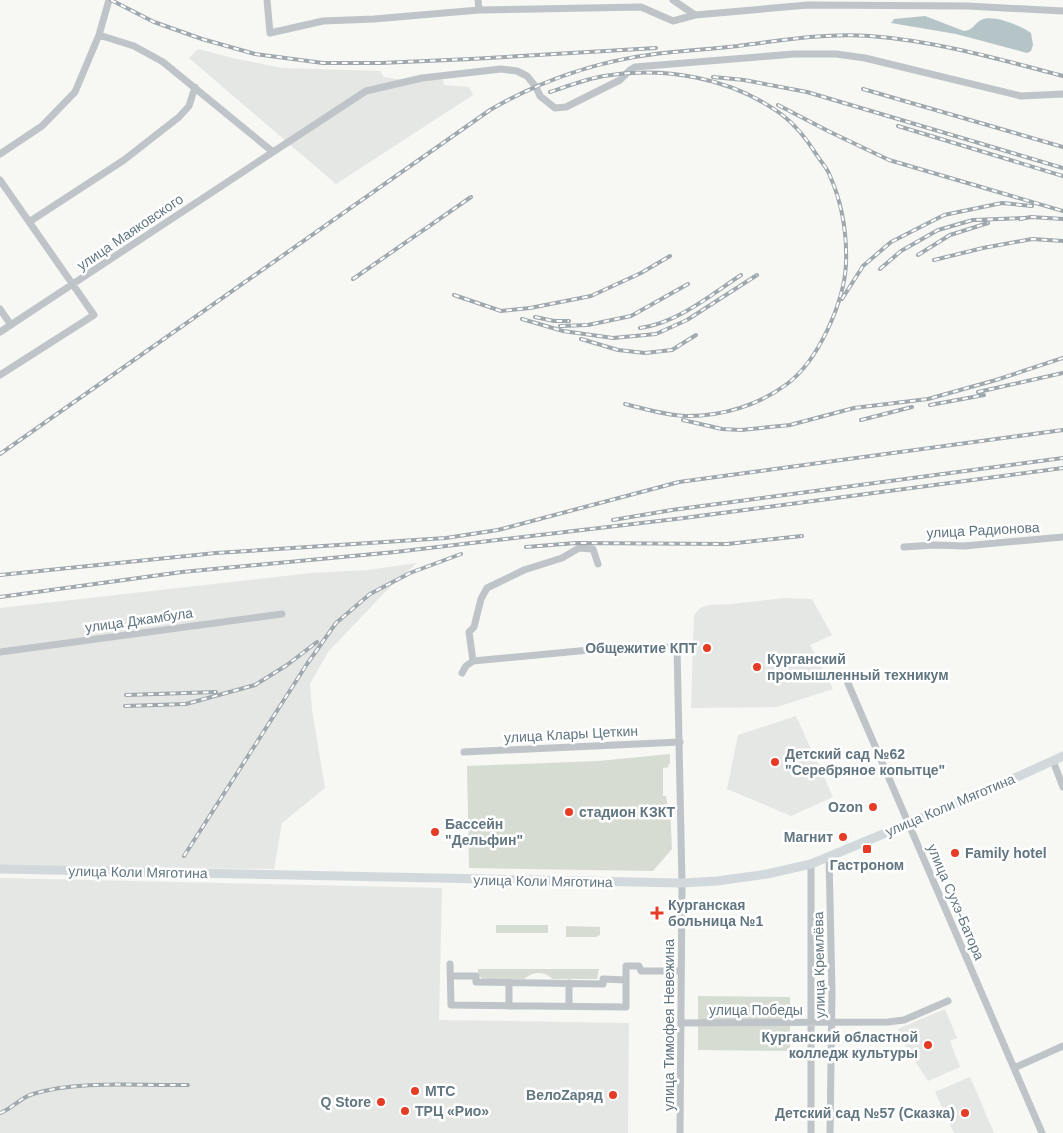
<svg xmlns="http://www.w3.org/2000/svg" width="1063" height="1133" font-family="Helvetica,sans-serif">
	<rect width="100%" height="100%" fill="#f7f7f4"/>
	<!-- built -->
	<path fill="#e5e7e5" d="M198,49l35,9 49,10 98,3 4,6 32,5 22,-4 5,2 1,5 25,2 4,8 -137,89 -147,-126z
		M417,563l-26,23 -63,66 -18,32 2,26 13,78 -43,35 -8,46 -274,-2v-259l311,-35 56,-3z
		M784,598l28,1 20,36 -22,10 23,44 -56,18 -86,1 3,-93 6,-7 9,-3 23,-1z
		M796,716l37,81 -42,19 -64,-27 11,-54z
		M0,878l442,10 -3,132 190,3 -1,110h-628z
		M945,1009l12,29 -7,3 10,26 -32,14 -21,-32 -9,-20z
		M970,1077l24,56h-40l-19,-41z"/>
	<!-- green -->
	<path fill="#d7dcd3" d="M670,754v10h-2l1,3 -6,1v28h3l2,11h2l2,42 -19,22 -184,-3 -2,-102 131,-5z
		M496,925h52v8h-52z
		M566,926l34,1v8l-4,2h-30z
		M478,969h121l-2,10h-44c-9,-8 -20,-8 -29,0h-41l-5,-4z
		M698,996l92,1v54l-92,-1z"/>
	<!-- water -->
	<path fill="#b5c5c7" d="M925,16l39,15c9,-1 10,-7 17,-11 12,-6 40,6 50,13l2,12 -2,6 -4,2 -71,-19 -65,-11 3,-4z"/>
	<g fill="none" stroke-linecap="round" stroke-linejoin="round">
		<!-- minor -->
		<path stroke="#bec4c7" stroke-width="7" d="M267,0l3,33 53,-12 51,-2 105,-9 162,-3 32,14 22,-6 113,-10 159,1 96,5
			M478,0l1,10
			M673,0l22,15
			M99,35l35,11 29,16 110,90 93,-61 56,-13 79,-9 16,2 10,5 9,11 4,9 15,12 11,-1 54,-27 10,-10 5,-3 159,-13h42l29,4 156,38 42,-2
			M0,154l42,-28 33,-34 24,-57 10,-35
			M0,180l94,135 -94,60
			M29,222l95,-62 55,-43 10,-11 6,-19
			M0,309l11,16
			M0,332l273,-180
			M904,547l31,-2 29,1 99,-9
			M0,652l282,-38
			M473,661l-4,-29 5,-5 7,-28 6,-11 37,-18 38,-12 17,-10 14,1 5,15
			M462,673l4,-7 7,-5 127,-12 77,-2 5,236 -2,250
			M847,681l195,452
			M464,752l216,-10
			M1053,761l10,26
			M829,857l3,135 -2,141
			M811,864v269
			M450,964l1,41 175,2v-41h13l2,5h40
			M452,976h24v6l127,2v-5l23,1
			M509,1006v-24
			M569,1006v-23
			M681,1023l207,-1 16,-2 44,-19
			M1014,1068l49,-22"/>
		<!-- major -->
		<path stroke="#d2d9dc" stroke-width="9" d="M0,869l682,14 35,-2 50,-7 44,-10 171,-71 81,-37"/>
		<defs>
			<path id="rail" d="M111,0l43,22 48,17 53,15 68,9h58l90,-4 185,-11
				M713,77l31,3 63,12 256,76
				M863,89l200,58
				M550,92c18,-6 36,-13 54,-16 61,-10 128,2 177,38 15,11 27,27 37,43 4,6 10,12 12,19 12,27 17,59 16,88 -2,39 -28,97 -59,120 -28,21 -64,32 -99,32 -21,0 -42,-7 -63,-12
				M778,105l52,27 59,28 174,51
				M898,126l165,50
				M1020,219l11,-2 32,2
				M918,255l32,-20 38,-12
				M934,260l49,-12 49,-9 31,2
				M880,269l21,-18 37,-21 35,-10 52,-2
				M353,279l118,-82
				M454,295l47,16 29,-3 61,-12 50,-23 29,-17
				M842,299l21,-33 28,-24 53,-27 58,-12 30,3
				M535,317l19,4h15
				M522,319l41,12 50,7 43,-4 31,-14 70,-45
				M560,326l28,-1 43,-9 57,-32
				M640,328c37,-5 71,-33 101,-53
				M581,339l37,11 27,3 27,-3 24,-15
				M978,392l85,-19
				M930,405l54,-10
				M683,420l39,9 19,1 49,-5 64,-17 74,-9 68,-19 67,-22
				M861,420l51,-13
				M0,454l490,-344c50,-29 108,-49 165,-56 27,-3 55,-5 83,-8 44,-6 88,-13 132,-10 66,5 129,23 193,40
				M613,520l59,-10 391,-52
				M526,547l50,-4 151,1 75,-8
				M0,575l216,-22 230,-15 52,-8 181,-48 384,-52
				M0,597l182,-25 213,-20 289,-34 379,-50
				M126,695l90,-3
				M125,706l61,-2 69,-19 32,-20 30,-23
				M184,856l123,-192 29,-41 34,-29 40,-21 51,-19
				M0,1113c12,-4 21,-16 33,-19 46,-14 106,-8 155,-9"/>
		</defs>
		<!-- rail casing -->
		<use href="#rail" stroke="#9fa8ad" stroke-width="4"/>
		<!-- rail -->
		<use href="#rail" stroke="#fff" stroke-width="2" stroke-dasharray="5.5" stroke-linecap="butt"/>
	</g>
	<!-- markers -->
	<g fill="#e63c25" stroke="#fff" stroke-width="2">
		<circle cx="707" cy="648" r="5"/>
		<circle cx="757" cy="667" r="5"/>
		<circle cx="775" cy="762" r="5"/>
		<circle cx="873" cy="807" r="5"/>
		<circle cx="569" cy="812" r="5"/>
		<circle cx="435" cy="832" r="5"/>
		<circle cx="843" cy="837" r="5"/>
		<rect x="862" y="844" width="10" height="10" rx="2.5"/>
		<circle cx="955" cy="853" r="5"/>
		<path d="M654.5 905.5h5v5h5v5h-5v5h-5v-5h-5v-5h5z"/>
		<circle cx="928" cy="1045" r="5"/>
		<circle cx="415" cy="1091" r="5"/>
		<circle cx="613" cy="1095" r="5"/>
		<circle cx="381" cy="1102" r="5"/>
		<circle cx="405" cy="1111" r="5"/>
		<circle cx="965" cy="1113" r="5"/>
	</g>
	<g text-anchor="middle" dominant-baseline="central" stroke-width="5" stroke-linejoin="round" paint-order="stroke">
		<!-- street labels -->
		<g font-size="14" fill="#617680" stroke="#fff">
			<text transform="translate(130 232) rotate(-34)">улица Маяковского</text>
			<text transform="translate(983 530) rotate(-3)">улица Радионова</text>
			<text transform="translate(139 620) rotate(-8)">улица Джамбула</text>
			<text transform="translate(571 734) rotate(-3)">улица Клары Цеткин</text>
			<text transform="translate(950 805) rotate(-23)">улица Коли Мяготина</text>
			<text transform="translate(138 872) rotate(1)">улица Коли Мяготина</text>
			<text transform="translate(543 881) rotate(1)">улица Коли Мяготина</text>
			<text transform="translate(956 902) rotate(67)">улица Сухэ-Батора</text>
			<text transform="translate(819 965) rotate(-91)">улица Кремлёва</text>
			<text x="756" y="1010">улица Победы</text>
			<text transform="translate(669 1025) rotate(-90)">улица Тимофея Невежина</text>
		</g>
		<!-- poi labels -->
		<g font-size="14" font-weight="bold" fill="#617680" stroke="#fff" text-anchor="start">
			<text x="697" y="648" text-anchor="end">Общежитие КПТ</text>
			<text x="767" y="659">Курганский<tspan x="767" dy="16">промышленный техникум</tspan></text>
			<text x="785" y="754">Детский сад №62<tspan x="785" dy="16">"Серебряное копытце"</tspan></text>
			<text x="863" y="807" text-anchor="end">Ozon</text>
			<text x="579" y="812">стадион КЗКТ</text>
			<text x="445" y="824">Бассейн<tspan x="445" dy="16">"Дельфин"</tspan></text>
			<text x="833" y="837" text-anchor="end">Магнит</text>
			<text x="965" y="853">Family hotel</text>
			<text x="867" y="865" text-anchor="middle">Гастроном</text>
			<text x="668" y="905">Курганская<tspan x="668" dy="16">больница №1</tspan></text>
			<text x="918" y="1037" text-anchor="end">Курганский областной<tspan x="918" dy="16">колледж культуры</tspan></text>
			<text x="425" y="1091">МТС</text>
			<text x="603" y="1095" text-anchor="end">ВелоZаряд</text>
			<text x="371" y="1102" text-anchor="end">Q Store</text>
			<text x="415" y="1111">ТРЦ «Рио»</text>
			<text x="955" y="1113" text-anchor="end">Детский сад №57 (Сказка)</text>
		</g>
	</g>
</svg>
